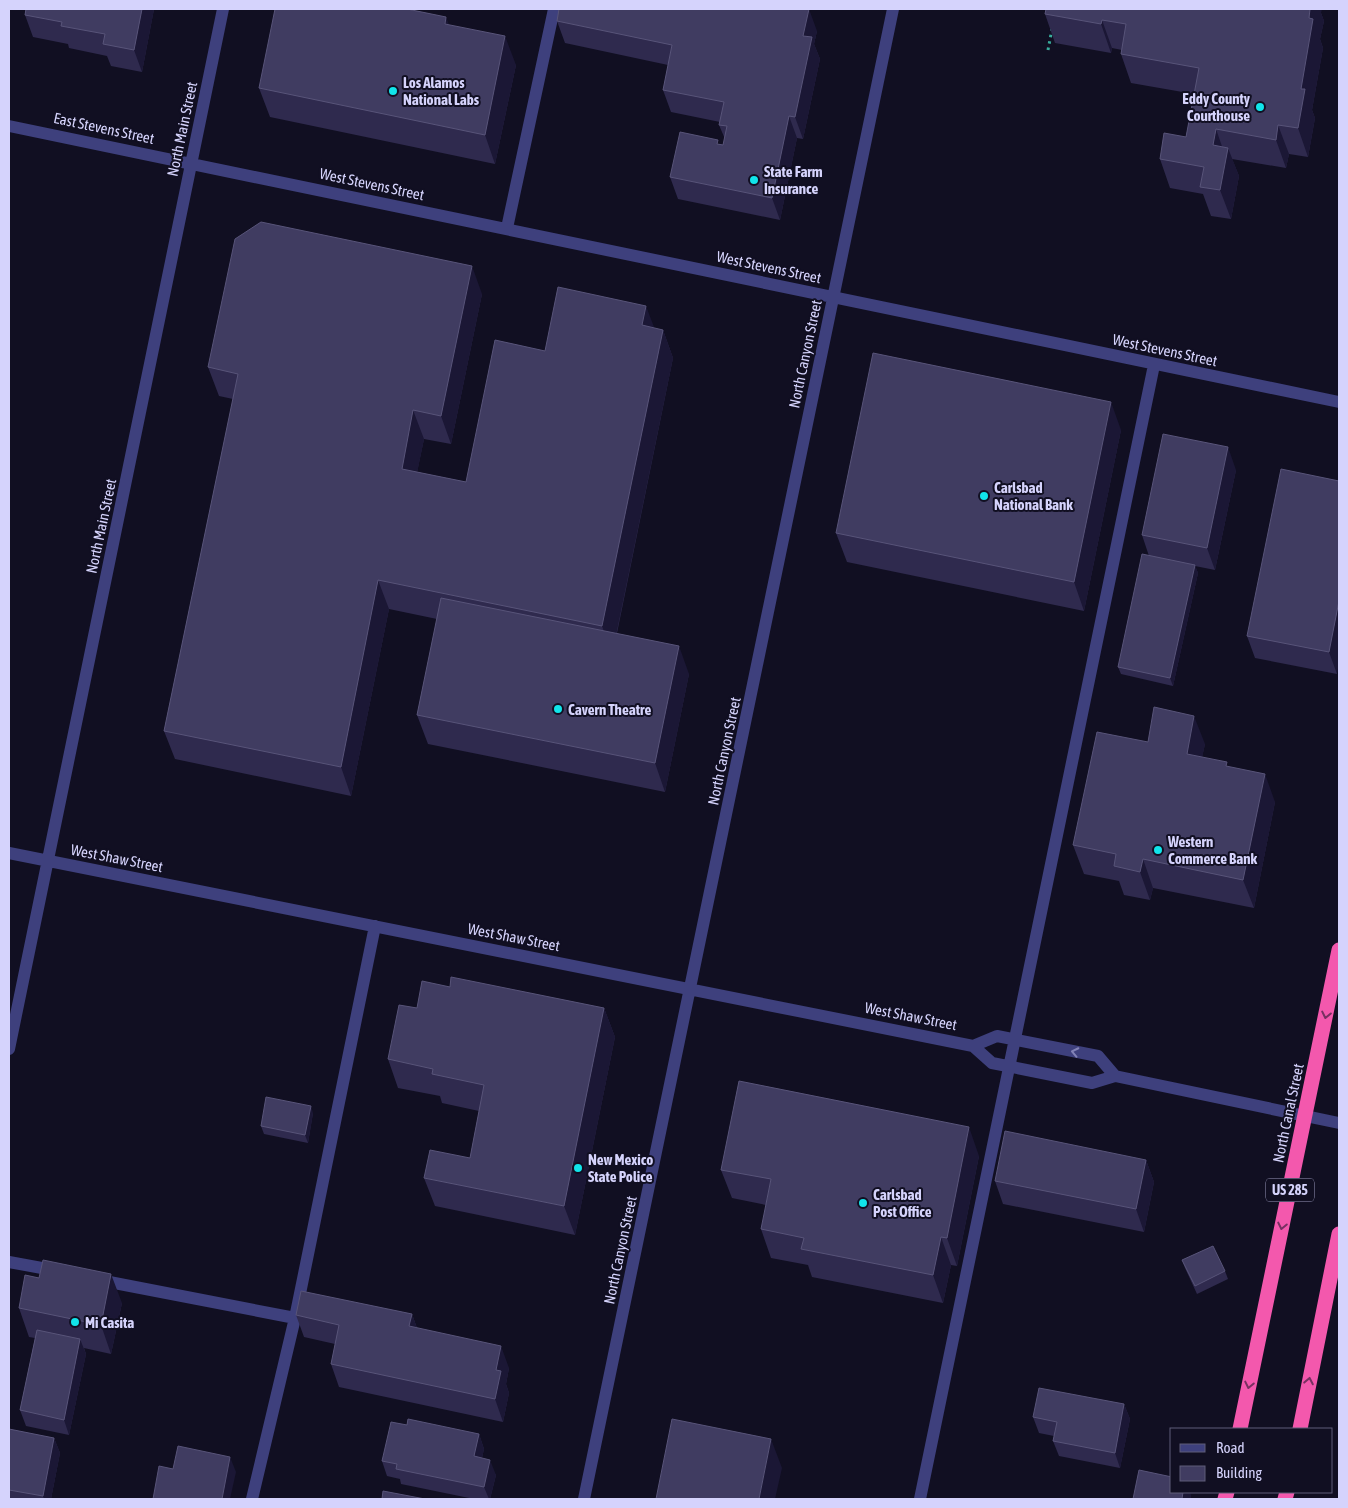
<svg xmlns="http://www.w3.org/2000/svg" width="1348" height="1508" font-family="'Asap Condensed',sans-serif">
	<rect width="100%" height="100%" fill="#110f22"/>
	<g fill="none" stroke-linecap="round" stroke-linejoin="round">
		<!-- path -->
		<path stroke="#38ac9c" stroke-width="3" stroke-dasharray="2.5 4" stroke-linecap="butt" d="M1048,50l4,-21"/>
		<!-- minor -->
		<path stroke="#3e407d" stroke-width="12" d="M9,126l1330,276
			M507,228l47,-219
			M9,853l964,193 19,17 100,20 23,-7 224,47
			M973,1046l24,-10 101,20 17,20
			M9,1049l214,-1040
			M9,1262l49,9
			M99,1280l196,38
			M252,1499l43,-181 80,-392
			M584,1499l309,-1490
			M920,1499l234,-1134"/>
		<!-- highway -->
		<path stroke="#f358ad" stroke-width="15" d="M1240,1429l99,-479
			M1300,1429l39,-195
			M1225,1499l2,-7
			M1285,1499l2,-7"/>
	</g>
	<!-- wall -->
	<path fill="#2f2a4e" d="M26,9h128l-12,63 -31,-6 -4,-10 -38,-8 -1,-4 -35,-7 -8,-22z
		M1321,13l3,8 -4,18 3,9 -11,62 3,8 -7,39 -19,-3 -3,14 -54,-9 7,17 -8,43 -20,-3 -8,-22 -33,-6 -10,-29 26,-22 8,-43 -63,-11 -10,-29 1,-4 -10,-2 -1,5 -56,-10 -10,-29z
		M557,21l260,10 -3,13 6,15 -17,80 -6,-1 -17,82 -102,-21 -8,-22 49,-33 4,1 2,-6 -6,-14 1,-3 -49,-10 -8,-22 5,-25 -103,-22z
		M449,25l67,40 -21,99 -225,-47 -11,-29z
		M482,294l-31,150 -27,-5 -7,33 49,10 79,-131 109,-23 9,2 10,28 -56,275 72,41 -24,118 -237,-48 -11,-29 20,-96 -48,-10 -38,187 -176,-37 -11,-28 69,-332 -14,-3 -11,-29z
		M1121,430l-37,181 -237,-49 -11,-29z
		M1236,470l-21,100 -20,-4 3,7 -25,113 -52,-12 -3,-7 31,-111 -7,-21z
		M1339,481l-2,193 -82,-16 -8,-22z
		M1148,742l57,2 -3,13 27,10 46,35 -21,106 -101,-20 -3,12 -26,-5 -5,-14 -35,-7 -11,-29z
		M450,987l154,21 11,29 -40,198 -140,-29 -11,-28 46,-20 9,-47 -37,-8 -2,-7 -42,-8 -10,-29 29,-51z
		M313,1113l-5,30 -44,-9 -3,-8z
		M979,1156l-22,110 -6,-1 -8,38 -131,-26 -4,-12 -37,-7 -10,-29 5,-24 -34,-7 -11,-28z
		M1146,1160l8,22 -10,50 -141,-28 -8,-23z
		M1182,1260l43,11 3,8 -31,15 -12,-26z
		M122,1303l-11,51 -27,-6 2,6 -17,81 -43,-9 -6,-16 15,-72 -6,-1 -10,-29z
		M412,1314l5,14 92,40 -3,16 3,9 -6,29 -164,-35 -8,-23 4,-20 -31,-7 -8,-22z
		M1124,1404l6,15 -10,49 -61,-12 -6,-15 1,-5 -15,-3 -6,-16z
		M407,1425l72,9 5,15 -2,9 14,17 -6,24h-16l-73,-15 -1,-5 -13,-3 -5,-15z
		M9,1429l45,9 6,15 -9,46h-42z"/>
	<!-- shaded-wall -->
	<path fill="#1b1735" d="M142,9h12l-12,63 -8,-22z
		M809,9l8,22 -3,13 6,15 -17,80 -8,-22 8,-81z
		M1310,9h12l-1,4 3,8 -4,18 3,9 -11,62 3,8 -7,39 -10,-29 3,-39 8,-71z
		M446,17l11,28 -12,-21z
		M1102,20l10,28 -1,5 -10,-29z
		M505,36l11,29 -21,99 -10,-29z
		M789,116l8,22 -17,82 -8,-22z
		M1278,125l11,29 -3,14 -10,-28z
		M1216,129l10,29 2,-10 11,28 -8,43 -11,-29 -7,-45z
		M472,266l10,28 -31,150 -10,-28z
		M646,306l11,29 -15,-10z
		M663,330l10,28 -61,297 -10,-29z
		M1111,402l10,28 -37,181 -10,-29z
		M413,410l11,29 -12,59 -10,-29z
		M1228,447l8,23 -21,100 -8,-22z
		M1195,565l3,8 -25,113 -3,-8z
		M378,580l11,29 -38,187 -10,-29z
		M1339,601v62l-2,11 -8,-22z
		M679,646l10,28 -24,118 -10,-29z
		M1194,716l11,28 -8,39 -10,-29z
		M1265,774l10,28 -21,106 -11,-28z
		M1143,859l10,29 -3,12 -10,-28z
		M604,1008l11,29 -40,198 -11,-29z
		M311,1106l2,7 -5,30 -3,-8z
		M969,1127l10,29 -22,110 -10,-28z
		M1146,1160l8,22 -10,50 -8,-23z
		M941,1237l10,28 -8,38 -10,-28z
		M111,1274l11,29 -11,51 -10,-29z
		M412,1314l8,23 -11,-11z
		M80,1339l6,15 -17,81 -5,-15z
		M501,1346l8,22 -3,16 3,9 -6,29 -8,-23 1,-29z
		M1124,1404l6,15 -10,49 -5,-15z
		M479,1434l5,15 -5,22 -5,-15z
		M54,1438l6,15 -9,46h-7l-1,-3z
		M771,1439l11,29 -7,31h-16z
		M230,1457l6,15 -6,27h-8z
		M490,1460l6,15 -6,24h-1l-5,-12z
		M1183,1492h7l1,3v4h-9z"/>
	<!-- building -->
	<path fill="#403c61" stroke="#585479" d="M26,9h116l-8,41 -31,-6 2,-10 -44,-8 1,-4 -37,-7z
		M275,9h132l39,8 -1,7 60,12 -20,99 -226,-47z
		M559,9h250l-6,27 9,1 -17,80 -6,-1 -17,82 -102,-21 10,-45 38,8 -1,4 6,1 4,-19 -8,-1 5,-23 -61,-12 9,-45 -115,-24z
		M1046,9h264l-1,9 4,1 -12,70h4l-7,39 -20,-3 -2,15 -60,-11 -3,16 15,3 -8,42 -20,-3 4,-20 -44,-8 4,-26 22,4 13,-69 -78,-14 5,-30 -24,-4 -1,4 -56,-10z
		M261,222l211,44 -31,150 -28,-6 -11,59 64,13 29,-142 50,11 13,-64 88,19 -4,19 21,5 -61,296 -224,-46 -37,187 -177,-36 74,-357 -30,-7 27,-128z
		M873,353l238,49 -37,180 -238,-49z
		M1163,434l65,13 -21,101 -65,-13z
		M1281,469l58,12v120l-10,51 -82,-16z
		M1142,554l53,11 -25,113 -52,-11z
		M441,598l238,48 -24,117 -238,-48z
		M1154,707l40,9 -7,38 40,8 -1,4 39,8 -22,106 -100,-21 -3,13 -26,-6 2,-12 -43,-9 24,-113 51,10z
		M451,977l153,31 -40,198 -140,-28 6,-28 40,8 14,-73 -52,-11 1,-5 -45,-10 11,-54 18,3 5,-27 28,6z
		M739,1081l230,46 -22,111 -6,-1 -8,38 -132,-26 3,-11 -43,-9 10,-50 -50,-9z
		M266,1097l45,9 -6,29 -44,-9z
		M1005,1131l141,29 -10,49 -141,-28z
		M1213,1246l12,25 -30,15 -13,-26z
		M43,1260l68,14 -10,51 -82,-17 6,-33 14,3z
		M301,1291l111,23 -3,12 92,20 -5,24 5,1 -6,28 -164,-35 8,-39 -43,-10z
		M37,1330l43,9 -16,81 -44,-10z
		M1039,1388l85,16 -9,49 -62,-12 4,-19 -24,-5z
		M408,1419l71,15 -5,22 16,4 -6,27 -88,-18 1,-5 -15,-3 9,-39 16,3z
		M672,1419l99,20 -12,60h-103z
		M9,1429l45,9 -11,58 -34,-6z
		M178,1446l52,11 -8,42h-69l6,-33 14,3z
		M1139,1470l33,7v15h11l-1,7h-49z
		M383,1491l42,8h-43z"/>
	<!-- one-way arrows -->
	<defs><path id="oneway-chevron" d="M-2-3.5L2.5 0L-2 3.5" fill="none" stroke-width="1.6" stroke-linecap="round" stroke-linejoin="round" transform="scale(1.25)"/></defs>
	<g stroke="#773061">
		<use href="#oneway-chevron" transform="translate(1326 1015) rotate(102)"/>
		<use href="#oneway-chevron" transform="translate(1282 1226) rotate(102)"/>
		<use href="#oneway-chevron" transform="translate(1309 1381) rotate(-79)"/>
		<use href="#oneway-chevron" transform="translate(1249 1385) rotate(102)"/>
	</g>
	<use stroke="#8282b6" href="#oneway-chevron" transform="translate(1075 1052) rotate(-168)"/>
	<!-- markers -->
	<g fill="#11e4ea" stroke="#110f22" stroke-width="2">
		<circle cx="393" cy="91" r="5"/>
		<circle cx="1260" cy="107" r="5"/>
		<circle cx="754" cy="180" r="5"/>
		<circle cx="984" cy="496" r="5"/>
		<circle cx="558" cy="709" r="5"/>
		<circle cx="1158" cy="850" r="5"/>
		<circle cx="578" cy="1168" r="5"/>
		<circle cx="863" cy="1203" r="5"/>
		<circle cx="75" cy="1322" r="5"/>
	</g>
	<g text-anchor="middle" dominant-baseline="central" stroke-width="4" stroke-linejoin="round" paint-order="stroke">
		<!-- shield labels -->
		<rect fill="#110f22" stroke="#9a98bb" stroke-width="1" x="1266" y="1178.5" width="48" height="23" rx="4"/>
		<g font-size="14" font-weight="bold" fill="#d5d3fc">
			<text x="1290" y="1190">US 285</text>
		</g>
		<!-- poi labels -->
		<g font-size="15" font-weight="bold" fill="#d5d3fc" stroke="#110f22" text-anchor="start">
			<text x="403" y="82">Los Alamos<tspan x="403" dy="17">National Labs</tspan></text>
			<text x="1250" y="98" text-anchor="end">Eddy County<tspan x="1250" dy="17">Courthouse</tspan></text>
			<text x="764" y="171">State Farm<tspan x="764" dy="17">Insurance</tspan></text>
			<text x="994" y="487">Carlsbad<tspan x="994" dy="17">National Bank</tspan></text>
			<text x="568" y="709">Cavern Theatre</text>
			<text x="1168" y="841">Western<tspan x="1168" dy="17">Commerce Bank</tspan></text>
			<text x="588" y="1159">New Mexico<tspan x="588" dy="17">State Police</tspan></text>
			<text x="873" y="1194">Carlsbad<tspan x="873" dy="17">Post Office</tspan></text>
			<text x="85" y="1322">Mi Casita</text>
		</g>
		<!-- street labels -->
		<g font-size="15" fill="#d5d3fc" stroke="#110f22">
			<text transform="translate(104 128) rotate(12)">East Stevens Street</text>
			<text transform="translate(182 129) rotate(-78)">North Main Street</text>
			<text transform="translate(372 184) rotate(12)">West Stevens Street</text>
			<text transform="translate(769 267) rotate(12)">West Stevens Street</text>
			<text transform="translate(1165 350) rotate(12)">West Stevens Street</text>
			<text transform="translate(805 354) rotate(-78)">North Canyon Street</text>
			<text transform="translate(101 526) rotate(-78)">North Main Street</text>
			<text transform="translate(724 751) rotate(-78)">North Canyon Street</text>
			<text transform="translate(117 858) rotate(11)">West Shaw Street</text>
			<text transform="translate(514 937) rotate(11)">West Shaw Street</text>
			<text transform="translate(911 1016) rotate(11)">West Shaw Street</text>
			<text transform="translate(1288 1113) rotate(-78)">North Canal Street</text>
			<text transform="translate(620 1250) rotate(-78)">North Canyon Street</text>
		</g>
	</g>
	<!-- border -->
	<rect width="1348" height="1508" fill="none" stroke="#d5d3fc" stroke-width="20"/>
	<!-- legend -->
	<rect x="1170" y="1428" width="162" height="65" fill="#110f22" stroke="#5f5d79"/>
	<rect x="1180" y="1444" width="25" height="8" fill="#3e407d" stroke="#5f5d79"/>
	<text x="1216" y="1453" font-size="15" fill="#d5d3fc">Road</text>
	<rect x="1180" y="1466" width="25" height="15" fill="#403c61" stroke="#5f5d79"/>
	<text x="1216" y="1478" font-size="15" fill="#d5d3fc">Building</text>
</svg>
